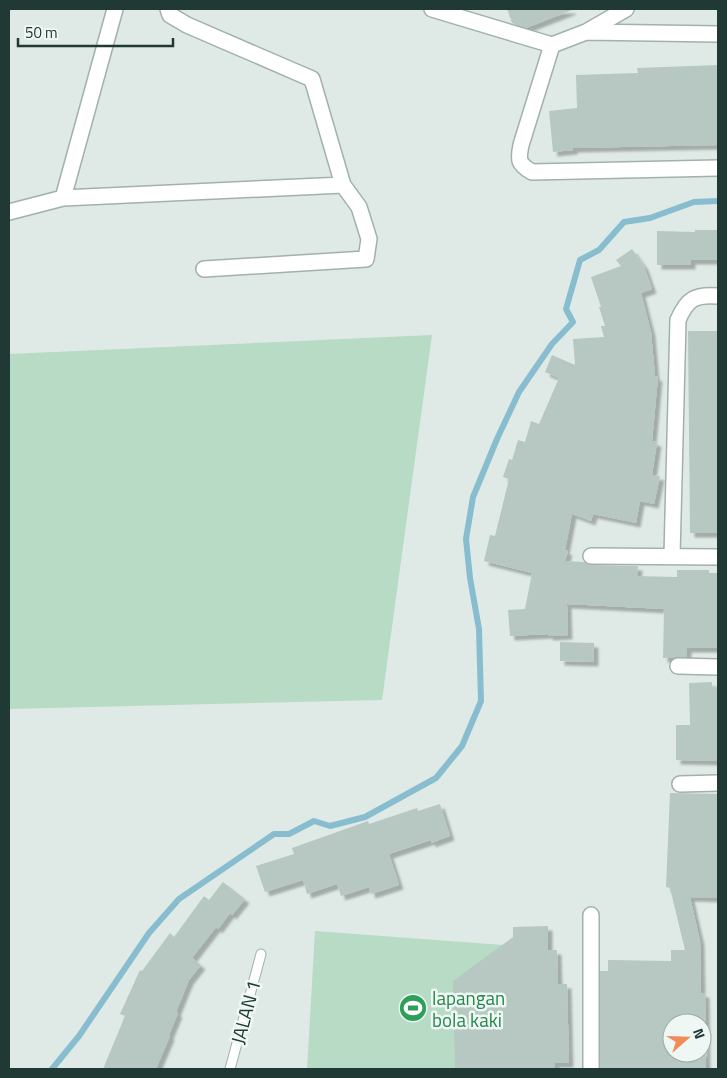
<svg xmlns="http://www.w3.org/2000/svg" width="727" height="1078" font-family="'Titillium Web',sans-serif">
	<defs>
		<filter id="shadow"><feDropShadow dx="4.5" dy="4.5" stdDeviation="1" flood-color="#0004"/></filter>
	</defs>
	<rect width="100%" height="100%" fill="#dfeae6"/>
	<!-- green -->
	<path fill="#b8dbc5" d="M432,335l-50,365 -373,9v-355z
		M315,931l202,15 -5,123h-205z"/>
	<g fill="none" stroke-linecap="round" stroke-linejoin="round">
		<!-- stream -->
		<path stroke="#87bdce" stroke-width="6" d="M52,1069l27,-33 70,-103 30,-34 95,-65h15l25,-13 16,5 35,-9 71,-39 26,-32 19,-45 -2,-72 -9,-51 -4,-39 7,-42 24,-58 22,-47 33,-48 21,-22 -7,-13 14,-49 19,-10 25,-28 26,-4 44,-16 24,-1"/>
	</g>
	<!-- building -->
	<path fill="#b7c7c2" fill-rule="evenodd" filter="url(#shadow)" d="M507,9h64l1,1 -46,18 -14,-5z
		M718,65v80l-145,3v2l-20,2 -4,-41 28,-3 -1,-33 62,-2 -1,-5z
		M695,230h23v30h-27v5h-34v-34l38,1z
		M632,249l12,17 8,23 -11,4 10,39 4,44 3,1 -6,64 5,1 -5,33 8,1 -6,28 -14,-3 -4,22 -43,-9 -2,7 -19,-7 -7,36 3,1 -3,10 19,1 7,3 47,1 -1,10 40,1v-7h32v3h9v75h-31v9l-24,1 1,-49 -97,-5 1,31 -19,1 -1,-2 -38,2 -2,-26 17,-1 7,-36 -48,-12 6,-26 5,1 14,-57 -6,-2 6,-18 3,1 6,-20 7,2 6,-21 8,3 20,-46 -14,-6 7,-17 23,10 -2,-26 31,-2 -3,-11h4l-6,-19h2l-10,-30 30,-11 -5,-6z
		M688,331h30v202h-28z
		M560,642l34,1v19l-34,-1z
		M712,682v5h6v74l-42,-1v-35h14l-1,-42z
		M670,793l48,1v104l-28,-1 10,44 1,52h4l1,76h-106v-98h8v-11l63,1v-11h14l-15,-62 -4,-1zM672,1023h30v30h-30z
		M440,804l10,32 -19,7v-3l-42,14 10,31 -28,9 -2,-7 -28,9 -4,-12 -30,10 -4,-14 -38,12 -9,-26 38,-12 -2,-6 76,-27 1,3 48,-16 1,3z
		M223,882l22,17 -13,16 -2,-2 -12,16 -2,-2 -24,31 9,7 -12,15 -13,32 2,1 -9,22 1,1 -14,33h-53l22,-53 -5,-2 20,-44 2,1 28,-38 4,4 30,-41 5,4z
		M548,926v24h9l1,34h9l2,79h-14v6h-100l-2,-88 60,-44v-10z"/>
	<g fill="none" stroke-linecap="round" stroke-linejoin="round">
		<defs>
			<path id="service" d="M230,1069l31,-115"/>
			<path id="minor" d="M168,9l2,6 17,10 125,54 31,106
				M432,9l120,36 34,-13 40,-23
				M586,32l132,2
				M552,45l-31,100c-3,15 -3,19 11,27l186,-4
				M63,198l280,-13 16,22 10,32 -3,20 -162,10
				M9,212l54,-14 52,-189
				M591,556l127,1
				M672,556l6,-236c9,-21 17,-26 40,-24
				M678,666l40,1
				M680,784l38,-1
				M591,1069v-154"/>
		</defs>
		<!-- service casing -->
		<use href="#service" stroke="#a2b1ad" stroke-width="11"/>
		<!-- minor casing -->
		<use href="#minor" stroke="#a2b1ad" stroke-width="18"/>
		<!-- service -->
		<use href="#service" stroke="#fff" stroke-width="9"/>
		<!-- minor -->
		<use href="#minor" stroke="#fff" stroke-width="15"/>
	</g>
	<!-- icons -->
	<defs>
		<symbol id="stadium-disc" viewBox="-11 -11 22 22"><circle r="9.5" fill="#2e9e5b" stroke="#eff7f4"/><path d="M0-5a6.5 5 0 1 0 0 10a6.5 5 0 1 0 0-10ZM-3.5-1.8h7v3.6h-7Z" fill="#fff"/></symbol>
	</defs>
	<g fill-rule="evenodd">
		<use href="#stadium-disc" x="397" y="992" width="32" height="32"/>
	</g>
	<g text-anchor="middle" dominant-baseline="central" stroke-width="5" stroke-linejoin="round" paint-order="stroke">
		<!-- leisure labels -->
		<g font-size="19" fill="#27864d" stroke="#eff7f4" text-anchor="start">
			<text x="432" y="997">lapangan<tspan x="432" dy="22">bola kaki</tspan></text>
		</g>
		<!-- street labels -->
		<g font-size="19" fill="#203935" stroke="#eff7f4">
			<text transform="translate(245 1012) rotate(-75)">JALAN 1</text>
		</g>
	</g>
	<!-- border -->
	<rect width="727" height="1078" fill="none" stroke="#203935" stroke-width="20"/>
	<!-- north arrow -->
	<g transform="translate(687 1038) rotate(70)"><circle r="24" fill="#eff7f4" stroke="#9caba8"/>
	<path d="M0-4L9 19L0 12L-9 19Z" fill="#ef8c58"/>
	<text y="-8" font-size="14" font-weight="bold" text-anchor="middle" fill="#203935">N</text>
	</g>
	<!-- scale -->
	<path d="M18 38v8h155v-8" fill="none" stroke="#203935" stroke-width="2.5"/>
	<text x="25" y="38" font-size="15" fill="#203935" stroke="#eff7f4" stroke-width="4" paint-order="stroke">50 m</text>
</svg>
